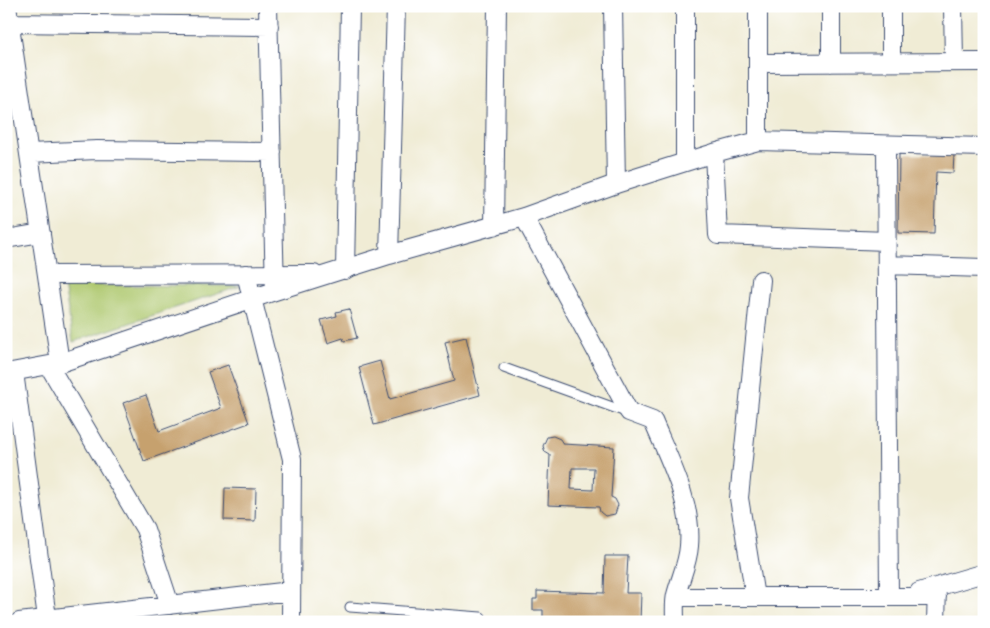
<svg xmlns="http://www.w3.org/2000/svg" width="990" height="628" font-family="'Gochi Hand',sans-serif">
	<rect width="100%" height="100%" fill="#fff"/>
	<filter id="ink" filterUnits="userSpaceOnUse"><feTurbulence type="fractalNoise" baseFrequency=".02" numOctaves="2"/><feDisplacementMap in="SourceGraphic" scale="10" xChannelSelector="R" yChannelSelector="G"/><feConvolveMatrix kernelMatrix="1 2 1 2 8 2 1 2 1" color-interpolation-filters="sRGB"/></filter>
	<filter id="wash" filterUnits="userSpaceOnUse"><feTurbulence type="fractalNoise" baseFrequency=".0096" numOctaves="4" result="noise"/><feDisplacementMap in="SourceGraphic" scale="20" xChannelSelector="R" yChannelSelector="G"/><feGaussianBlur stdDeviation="1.12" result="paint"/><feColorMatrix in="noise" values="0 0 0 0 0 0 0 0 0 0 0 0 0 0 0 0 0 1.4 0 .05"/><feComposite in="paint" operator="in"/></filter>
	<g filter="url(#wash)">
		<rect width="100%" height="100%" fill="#f0ecd5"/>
		<!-- green -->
		<path fill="#aec86e" stroke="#647c66" d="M64,285l177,1 -168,56z"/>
		<g id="blocks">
			<!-- building -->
			<path fill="#c6a16e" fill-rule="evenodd" d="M899,154l55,1 -1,18 -17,-1 -2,62 -36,-1z
				M349,309l8,29 -13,3 -1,-3 -15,5 -7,-23 16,-4 -1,-4z
				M466,337l14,58 -106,30 -15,-58 21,-6 10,38 64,-18 -9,-39z
				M228,365l21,58 -105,38 -21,-58 23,-8 13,36 62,-23 -13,-36z
				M553,436l7,3 3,5 51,3 -3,50 4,2 3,6 -3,9 -10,2 -5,-4 -1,-5 -51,-2 2,-50 -5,-3 -2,-6 4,-9zM572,468h22l-1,22 -22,-1z
				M225,488l31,1 -1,32 -31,-1z
				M605,556h23l-2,37h15l-1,29h-97v-12h-10v-11h4v-8l67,2z"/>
		</g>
	</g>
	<g filter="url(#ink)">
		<use href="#blocks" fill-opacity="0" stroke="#3b4b70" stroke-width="1"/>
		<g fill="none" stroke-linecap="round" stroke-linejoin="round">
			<defs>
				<path id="service" d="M504,368l122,44
					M350,607l131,10v5"/>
				<path id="minor" d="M7,6l53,357
					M268,6l7,285
					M613,6l3,178
					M685,6v156
					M953,6l1,56
					M9,23l260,3
					M891,62v-56
					M758,63l226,-1
					M831,63v-57
					M758,141v-135
					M886,146l3,451
					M29,153l68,-3 175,2
					M714,153l4,82 169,6
					M524,217l105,195 24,9c16,38 40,83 36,125 -1,17 -9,33 -13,49 -2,8 -1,18 -1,27
					M494,226l3,-220
					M6,239l35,-6
					M389,255l7,-249
					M887,265l97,3
					M345,270l5,-264
					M246,274l46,185 -1,163
					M47,275l267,-1
					M49,366l96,163 25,76
					M14,372l33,246
					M6,373l54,-10 215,-72 114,-36 135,-38 92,-33 98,-31 44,-12 226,6
					M919,592l65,-19
					M676,597h261
					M755,597l-16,-99 22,-218
					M19,622l272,-31
					M936,622l1,-35"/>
			</defs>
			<!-- service casing -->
			<use href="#service" stroke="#3b4b70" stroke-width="11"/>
			<!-- minor casing -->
			<use href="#minor" stroke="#3b4b70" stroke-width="20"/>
			<!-- service -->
			<use href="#service" stroke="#fff" stroke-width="9"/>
			<!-- minor -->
			<use href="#minor" stroke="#fff" stroke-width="18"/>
		</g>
	</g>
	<!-- margin -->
	<rect width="990" height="628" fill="none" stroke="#fff" stroke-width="25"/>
</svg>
